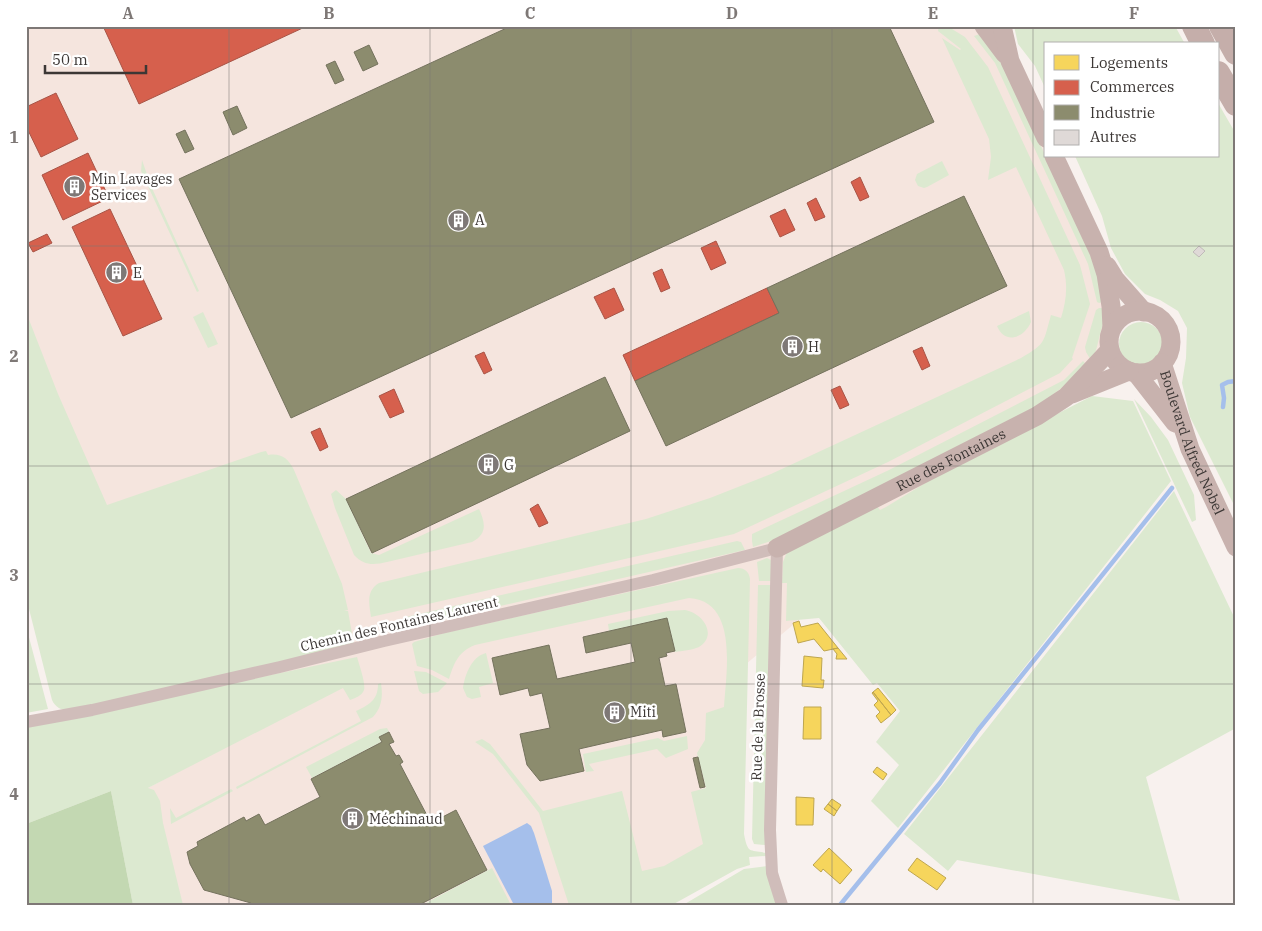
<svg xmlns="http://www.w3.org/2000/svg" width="1262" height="931" font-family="'IBM Plex Serif',serif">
	<rect width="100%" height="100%" fill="#f8f1ee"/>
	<!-- industrial -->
	<path fill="#f5e5de" d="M26,26h959l61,114v16h7l59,172 -2,22 -44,47 -332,277 -7,165 -153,66h-395l-31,-117 43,-23 -165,-390z"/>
	<!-- green -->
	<path fill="#dce9d0" d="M939,26h8l18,11 23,30 92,198 10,39 -18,54 1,1 -13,14 -172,89 -154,72 -363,83c-2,-14 -5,-26 8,-34l267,-64 64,-21 61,-24 250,-116c26,-15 22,-16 30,-43l10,3c5,-16 7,-31 3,-48l-48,-103 -28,13 3,-23 -2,-18 -47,-101 18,12 1,-1 -23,-18z
		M1014,26h161l10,18h-139v46l-11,-24 -17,-22z
		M983,33l23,37 85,185 14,46 -6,2 -2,-1 -9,-38 -93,-201 -21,-27z
		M1218,103l18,31v375l-46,-92 -8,-34 4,-25 1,-30 -9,-17 -18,-11 -15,-6 -20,-20 -14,-26 -9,-32 -27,-60h143z
		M142,160l9,26 48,105 -2,1 -56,-121z
		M942,161l7,14 -22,12 -3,1 -6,-2 -3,-6 2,-6z
		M1099,308h3l3,11c-6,14 -7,29 -13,43l-6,-10 -1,-5 11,-37z
		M1029,311l2,11c-7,16 -26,23 -34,4z
		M26,312l32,82 49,111 154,-53 5,-1 2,4c13,-2 20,3 26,15l48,114 6,26h-4l4,1 6,34 -260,60c-16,3 -34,12 -42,-5l-26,-103z
		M203,312l15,32 -10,4 -15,-31z
		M1119 344a22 22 0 1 1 44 0a22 22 0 1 1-44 0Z
		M1083,361l5,5 -46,38 -268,136 -21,7 -1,-6v-7l137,-64 175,-90z
		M1092,396l41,5 38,80 -273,347 -27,-27 28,-36 -23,-23 24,-31 -23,-28 -4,2 -54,-67 -33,3 1,-38h-5l1,-21 4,-10 89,-47 4,5 6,-3 59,-36z
		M1134,399l17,18 17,23 26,55 2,25 -4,2z
		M336,490l10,9 25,54 8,2 100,-46c6,13 9,25 -7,33l-85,20c-13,3 -23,4 -33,-7l-19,-47 -4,-14z
		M1174,491l62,130v107l-90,49 34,124 -223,-41 -9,11 -44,-37z
		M737,541l4,1 4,8 -337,77 -2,-10z
		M767,558l4,2 1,21h-13l-2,-19z
		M738,568c7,0 11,4 12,11l-6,255c4,21 6,15 22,19v3l-17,1 1,8 -13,4 -65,36h-103l-30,-92 -46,-59 -18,-12 7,-3 8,5 53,67 79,-20 20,80 22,-5 39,-22 -12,-52 15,-4 -9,-35 8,-13 1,-27 18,-6c2,-34 15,-106 -35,-109l-214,47c-17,7 -21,18 -26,34l-17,-9 -15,-4 -5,-22 2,-2 30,-9z
		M758,585h13l-6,260 -11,-1 -2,-5z
		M685,610c18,3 33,25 14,37 -7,3 -17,4 -24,5l-8,-34 -58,13 -1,-7 60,-13z
		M26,626l22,83 -22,4z
		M486,653l7,30 -14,4 2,10 -9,2 -5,-2 -4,-9c2,-13 8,-31 23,-35z
		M357,657c2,7 9,27 7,33 -2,6 -9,8 -14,10l-7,-12 -195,100 6,2 6,11 3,22 20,82h-50l-22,-114 -85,33v-98z
		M414,671l12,1 21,11 -9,9 -15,2 -4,-3z
		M381,683c2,13 1,24 -8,34l-136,72 -1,-2 125,-66 -5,-10c13,-6 22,-11 22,-27z
		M387,728l2,4 -10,5 2,5 -69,36 -6,-11 74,-38z
		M687,736l1,13 -22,9 -9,-9 -68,15 5,7 -8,1 -3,-18 75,-16 6,3z
		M231,789l2,2 -62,33 -1,-16 6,10z
		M767,866l10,39h-94l61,-36z
		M492,868l19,37h-89z"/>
	<!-- forest -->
	<path fill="#c3d8b2" d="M111,791l22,114h-107v-81z"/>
	<!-- water -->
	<path fill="#a5bfeb" d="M527,823l4,3 3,7 18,58v14h-38l-31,-59z"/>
	<!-- homes -->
	<path fill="#f6d55c" stroke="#bea650" d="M799,621l2,6 17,-4 20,25 -14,3 -10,-12 -16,4 -5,-20z
		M838,648l9,11h-11l1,-5 -4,-5z
		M804,656l18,2 -1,22h3l-1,8 -21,-2z
		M878,688l18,22 -5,5 -18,-23z
		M873,692l18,23 -10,8 -5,-7 4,-4 -6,-7 4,-4 -6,-8z
		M804,707h17v32h-18z
		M877,767l10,7 -4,6 -10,-8z
		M796,797l18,1 -1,27h-17z
		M832,799l9,6 -4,6 -9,-7z
		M828,804l9,7 -3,5 -10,-7z
		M829,848l23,22 -12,14 -17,-15 -2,3 -8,-7z
		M917,858l29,20 -9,12 -29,-20z"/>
	<!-- shops -->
	<path fill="#d6604d" stroke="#a85446" d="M103,26h204l-168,78z
		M56,93l22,46 -37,18 -15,-31v-19z
		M88,153l21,45 -46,22 -21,-45z
		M860,177l9,20 -9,4 -9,-19z
		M816,198l9,19 -10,4 -8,-18z
		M110,209l52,110 -39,17 -51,-109z
		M785,209l10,21 -15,7 -10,-21z
		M47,234l5,9 -19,9 -5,-9z
		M716,241l10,22 -15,7 -10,-22z
		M662,269l8,19 -9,4 -8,-19z
		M614,288l10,22 -19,9 -11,-22z
		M767,288l12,25 -144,68 -12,-26z
		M922,347l8,19 -8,4 -9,-19z
		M484,352l8,18 -8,4 -9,-18z
		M840,386l9,19 -9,4 -9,-19z
		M394,389l10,23 -14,6 -11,-22z
		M320,428l8,19 -8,4 -9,-19z
		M538,504l10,19 -9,4 -9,-18z"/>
	<!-- industry -->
	<path fill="#8c8c6e" stroke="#74725d" d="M511,26h378l45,96 -643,296 -112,-239z
		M369,45l9,19 -15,7 -9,-19z
		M335,61l9,19 -9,4 -9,-19z
		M237,106l10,22 -14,7 -10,-23z
		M185,130l9,19 -9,4 -9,-19z
		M964,196l43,90 -341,160 -31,-65 144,-68 -12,-25z
		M605,377l25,54 -258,122 -26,-54z
		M667,618l8,33 -9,2 1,3 -8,2 6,28 11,-2 10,48 -23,5 -1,-7 -83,19 5,22 -44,10 -13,-16 -7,-31 30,-6 -8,-35 -12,3 -2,-8 -28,7 -8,-37 57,-13 8,34 78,-17 -4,-19 -45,10 -3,-16z
		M389,732l5,10 -5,2 7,12 3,-1 4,7 -3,2 31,59 25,-13 31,60 -68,35h-167l-1,-2 -47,-13 -14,-26 -3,-12 11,-6 -1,-4 47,-25 2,4 13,-7 6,11 55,-28 -9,-18 71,-37 -3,-5z
		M698,757l7,30 -5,1 -7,-30z"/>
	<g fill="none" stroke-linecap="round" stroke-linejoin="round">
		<!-- stream -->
		<path stroke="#a5bfeb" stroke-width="4.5" d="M1223,407l1,-9 -2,-13 6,-3 8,-1
			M840,905l100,-122 38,-53 194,-242"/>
	</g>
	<!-- building -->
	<path fill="#dfd9d7" stroke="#c0bbb9" d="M1199,246l6,5 -6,6 -6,-5z"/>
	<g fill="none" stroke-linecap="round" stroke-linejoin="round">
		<!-- street -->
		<path stroke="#d0bdba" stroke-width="12" d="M26,722l66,-12 188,-43 104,-26 269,-61 124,-32 -7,282 2,43 10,32"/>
		<!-- secondary -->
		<g stroke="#c8b2ae" stroke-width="19">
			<path d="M984,26l21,28"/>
			<path d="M1002,26l8,35 36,77"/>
			<path d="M1054,156l45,96 7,22 5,32 1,22"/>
			<path d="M1107,266l8,13 29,33"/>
			<circle cx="1140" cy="342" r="31"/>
			<path id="s1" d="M1162,363l28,86 46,98"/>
			<path d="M1136,373l39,50"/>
			<path d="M1072,394l57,-23"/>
			<path id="s2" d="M777,548l260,-132 29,-19 44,-47"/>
		</g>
		<!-- highway -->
		<path stroke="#c5aeaa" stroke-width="24" d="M1194,26l9,18
			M1221,26l15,27
			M1218,73l18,31"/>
	</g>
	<!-- grid -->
	<path fill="none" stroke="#7e7876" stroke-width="1" stroke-opacity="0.55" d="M229,26v879M430,26v879M631,26v879M832,26v879M1033,26v879M26,246h1210M26,466h1210M26,684h1210"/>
	<!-- icons -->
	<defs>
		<symbol id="building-disc" viewBox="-11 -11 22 22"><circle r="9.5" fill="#7e7876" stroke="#fff"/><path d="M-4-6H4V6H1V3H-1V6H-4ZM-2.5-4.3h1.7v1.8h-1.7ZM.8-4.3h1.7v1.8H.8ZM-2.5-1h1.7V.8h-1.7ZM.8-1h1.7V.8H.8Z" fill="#fff"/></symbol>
	</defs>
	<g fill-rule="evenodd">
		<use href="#building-disc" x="62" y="174" width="25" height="25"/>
		<use href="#building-disc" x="446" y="208" width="25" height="25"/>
		<use href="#building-disc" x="104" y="260" width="25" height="25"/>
		<use href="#building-disc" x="780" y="334" width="25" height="25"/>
		<use href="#building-disc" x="476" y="452" width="25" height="25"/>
		<use href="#building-disc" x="602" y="700" width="25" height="25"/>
		<use href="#building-disc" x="340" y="806" width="25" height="25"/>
	</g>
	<g text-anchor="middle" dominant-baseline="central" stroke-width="5" stroke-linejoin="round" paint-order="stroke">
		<!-- poi labels -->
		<g font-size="14" fill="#3c3735" stroke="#fff" text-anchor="start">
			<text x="91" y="179">Min Lavages<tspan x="91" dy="16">Services</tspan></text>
			<text x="475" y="220">A</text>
			<text x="133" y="273">E</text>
			<text x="808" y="347">H</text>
			<text x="504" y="465">G</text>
			<text x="630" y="712">Miti</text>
			<text x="369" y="819">Méchinaud</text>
		</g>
		<!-- street labels -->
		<g font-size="14" fill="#3c3735" stroke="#fff">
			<text stroke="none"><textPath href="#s1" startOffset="85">Boulevard Alfred Nobel</textPath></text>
			<text stroke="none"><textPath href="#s2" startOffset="195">Rue des Fontaines</textPath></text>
			<text transform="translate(399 624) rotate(-13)">Chemin des Fontaines Laurent</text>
			<text transform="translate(758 727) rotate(-88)">Rue de la Brosse</text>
		</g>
	</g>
	<!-- border -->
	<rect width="1262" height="931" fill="none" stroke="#ffffff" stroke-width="55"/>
	<!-- legend -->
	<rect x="1044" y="42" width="175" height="115" fill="#ffffff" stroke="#b1afae"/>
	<rect x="1054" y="55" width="25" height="15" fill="#f6d55c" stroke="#b1afae"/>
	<text x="1090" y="68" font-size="15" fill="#3c3735">Logements</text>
	<rect x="1054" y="80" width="25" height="15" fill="#d6604d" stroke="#b1afae"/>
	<text x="1090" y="92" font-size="15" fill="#3c3735">Commerces</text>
	<rect x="1054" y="105" width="25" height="15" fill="#8c8c6e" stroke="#b1afae"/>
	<text x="1090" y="118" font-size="15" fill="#3c3735">Industrie</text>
	<rect x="1054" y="130" width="25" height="15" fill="#dfd9d7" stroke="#b1afae"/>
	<text x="1090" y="142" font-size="15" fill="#3c3735">Autres</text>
	<!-- scale -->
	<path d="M45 65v8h101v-8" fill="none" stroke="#3c3735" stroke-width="2.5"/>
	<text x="52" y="65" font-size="15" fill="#3c3735" stroke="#ffffff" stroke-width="4" paint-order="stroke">50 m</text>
	<rect x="28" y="28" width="1206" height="876" fill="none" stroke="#7e7876" stroke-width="2"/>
	<g font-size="16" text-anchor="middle" font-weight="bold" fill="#7e7876">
		<text x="128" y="19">A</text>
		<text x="329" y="19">B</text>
		<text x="530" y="19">C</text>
		<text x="732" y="19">D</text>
		<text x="933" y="19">E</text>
		<text x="1134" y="19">F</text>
		<text x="14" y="143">1</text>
		<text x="14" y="362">2</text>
		<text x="14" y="581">3</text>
		<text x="14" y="800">4</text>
	</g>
</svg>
